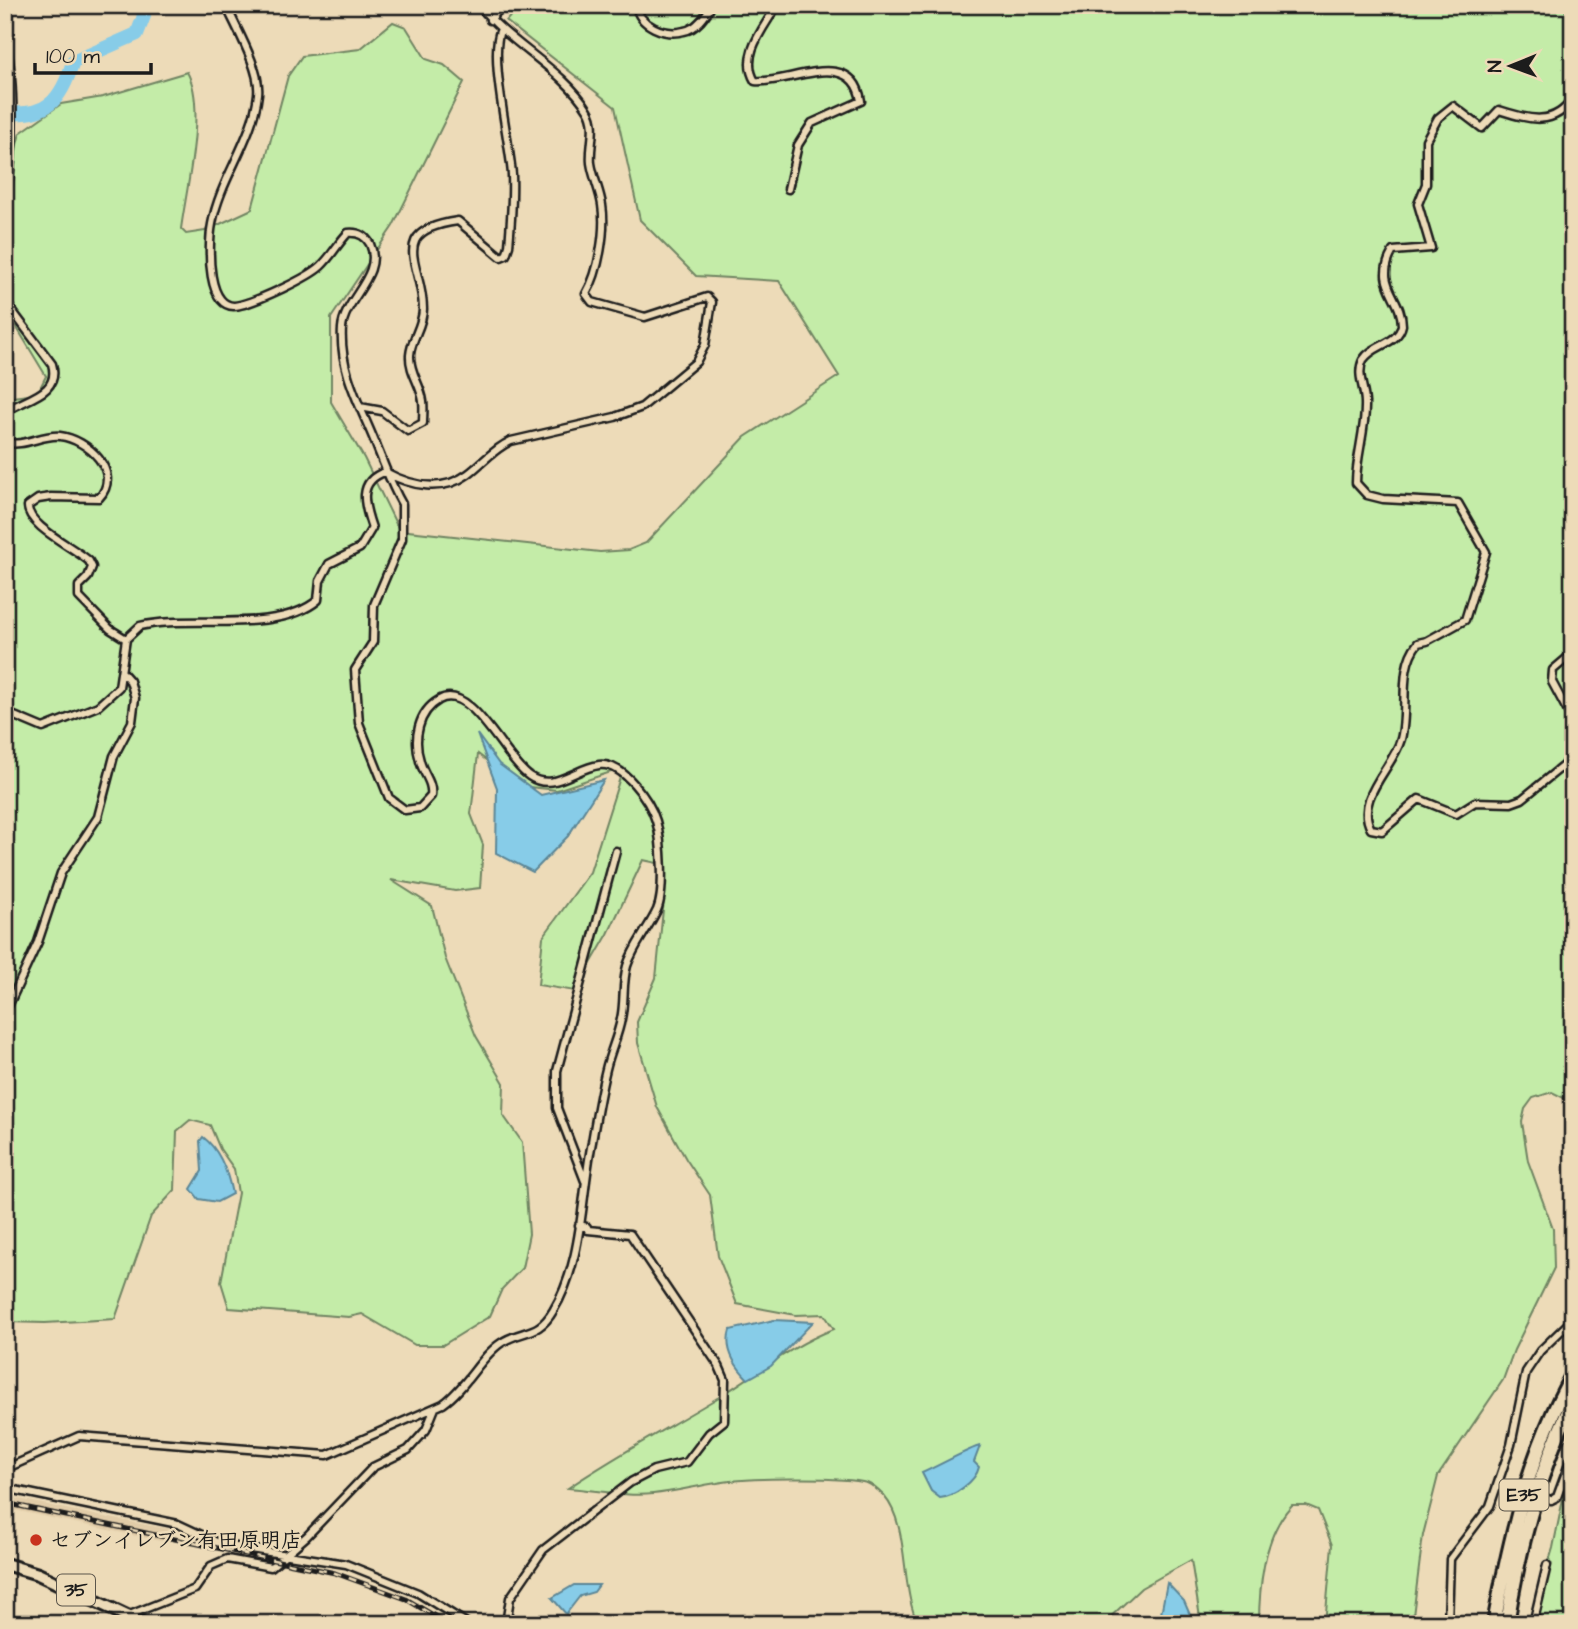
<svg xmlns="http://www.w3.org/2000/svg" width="1578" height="1629" font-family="'Architects Daughter','Klee One',sans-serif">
	<rect width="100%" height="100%" fill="#eddbb8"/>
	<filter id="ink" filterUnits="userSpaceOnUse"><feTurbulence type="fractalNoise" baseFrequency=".0143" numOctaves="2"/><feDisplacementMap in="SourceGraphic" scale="14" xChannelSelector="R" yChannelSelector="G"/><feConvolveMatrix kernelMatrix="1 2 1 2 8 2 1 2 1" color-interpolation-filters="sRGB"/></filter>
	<g filter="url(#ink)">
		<!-- built -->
		<path fill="#e1cca8" d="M5,1496l94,20 70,13 -4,13 -160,-34z"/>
		<!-- green -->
		<path fill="#c4eca8" stroke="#708462" stroke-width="2" d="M520,5h1053v1106l-9,-13 -12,-6 -19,6 -8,11 -3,13 6,39 25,68 1,39 -40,82 -11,30 -65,96 -15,59 -11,89h-87l7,-79 -14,-35 -12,-5h-14c-28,29 -33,80 -33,119h-58l-10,-64 -50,28 -38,36h-185c-18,-37 -8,-98 -34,-128 -4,-4 -12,-11 -17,-13 -25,-7 -124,-5 -150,0 -21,3 -42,9 -64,11 -27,3 -57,-4 -85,-6 49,-33 101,-61 151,-91 39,-24 73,-52 115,-68l-10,-15 -28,1 -59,-11 -19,-48 -8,-61 -24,-36 -29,-52 -19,-64 -1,-21 19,-44 9,-88 -3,-26 -19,-4 -35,74 -33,57 -37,-6 5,-48 47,-65 33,-104 -66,22 -37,-4 -42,-32 -7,60 12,31 -3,43 -25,3 -64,-11 41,26 13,52 31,78 28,47 -1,32 19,27 7,92 -7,34 -20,21 -12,27 -47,29h-28l-53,-31 -13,3 -120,-9 -8,-26 17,-89 -4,-24 -14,-20 -10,-24 -20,-5 -13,11 -2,59 -24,26 -36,103 -70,4 -40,-1v-924l32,-4 9,-18 -41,-68v-117l15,-58 41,-29 42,-7 84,-25c20,34 -1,118 -6,157l5,5 19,-3 47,-22 36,-133 14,-20 58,-7 33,-27 13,5 20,32 18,6 20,17 -71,144 -62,92v84l33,56 35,72 201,22 29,-2 17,-7 99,-106 94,-61 -60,-95 -83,-5 -56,-56 -25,-113 -109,-86z
			M1573,1469v155h-43l23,-76 12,-59z"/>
		<!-- water -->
		<path fill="#87cce8" stroke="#5c8696" stroke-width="2" d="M477,734l22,30 42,31 63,-15 -36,56 -35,36 -37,-19 1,-65z
			M203,1137c17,13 25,36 29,57l-15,8 -18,-3 -8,-10 11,-18 -2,-30z
			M774,1320l39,2 -42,44 -23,13c-13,-13 -24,-30 -18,-49z
			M980,1446l-6,16 5,5c-3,14 -25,30 -39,31l-9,-7 -9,-18c12,-5 50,-26 58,-27z
			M1167,1583l17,18 10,23h-35z
			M574,1585h25l-5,7 -14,4 -14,18 -14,-16z"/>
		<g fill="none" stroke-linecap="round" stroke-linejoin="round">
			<!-- river -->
			<path stroke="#87cce8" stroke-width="14" d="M5,113c42,4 56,-12 68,-51l64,-28 7,-18 -3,-11"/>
			<defs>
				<path id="minor" d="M636,5c3,21 29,31 48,26 13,-2 22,-16 28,-26
					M777,5c-12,22 -38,50 -22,76 32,4 98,-35 106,20l-49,22 -14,22 -10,44
					M1569,5l4,16
					M490,20l13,-15
					M5,39c10,40 10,120 0,160
					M1573,98c-19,30 -45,21 -74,12l-17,18 -29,-22 -15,12 -12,22v44l-8,20 13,44 -38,3c-20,34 9,45 9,74 -4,20 -29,19 -39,35 -7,14 2,29 2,43 1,27 -9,53 -9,80l11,12 16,4 75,4 28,49 -21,68 -38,21 -9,2c-21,25 -9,66 -17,96 -8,29 -47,59 -30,90l11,2 37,-32 37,15 19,-12 36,1 11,-4 42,-34 9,-16
					M5,208l2,37
					M5,301l47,63c9,31 -28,34 -47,48
					M360,407l22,4 26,20 15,-8c0,-7 1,-15 0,-22 -2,-16 -14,-29 -13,-46 1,-16 13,-29 13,-46 0,-44 -38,-78 35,-88l43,36 5,-2 3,-9c2,-24 4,-48 3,-71 -2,-33 -24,-122 -11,-146
					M5,442c18,6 37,-8 55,-6 27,3 63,36 39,62l-48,-1 -13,2 -10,7c-1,20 46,41 61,55l3,6 -4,10 -9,9v11l31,32 16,10
					M1573,653l-20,17 -1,12 21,39
					M5,712l38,16 55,-22 21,-19 7,-48 14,-13c48,-12 137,9 178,-26l2,-19 9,-17 31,-16 12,-20c-8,-23 -15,-47 13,-56 26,14 57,21 83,2 15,-11 25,-25 43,-33l104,-24 27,-10 54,-45 9,-17 7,-43 -5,-5 -62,20 -53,-15 -6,-8c13,-22 20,-64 16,-89 -2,-14 -9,-28 -11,-42 -2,-18 7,-37 -3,-53 -25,-41 -79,-66 -109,-105
					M5,1013l33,-71 23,-69 37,-56 16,-61 18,-34 3,-24 -5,-17 -8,-9
					M585,1181l-28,-73v-37l59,-220
					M5,1469l74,-33 248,19 116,-51c23,-16 38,-48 58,-61 21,-14 37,-6 52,-32 30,-49 28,-114 39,-169 4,-24 8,-49 14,-73 4,-17 12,-33 15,-50 4,-17 1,-36 6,-53 6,-19 21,-37 30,-56 8,-18 5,-69 -1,-89 -6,-20 -33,-59 -57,-56 -24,3 -46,28 -70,11 -24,-16 -58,-95 -90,-76 -21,12 -26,39 -19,61 3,13 13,21 11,35l-11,12 -15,2 -16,-12 -30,-75 -4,-53 18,-28 1,-37 28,-66v-35c-10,-17 -16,-35 -24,-54 -15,-40 -39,-77 -36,-122 2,-29 42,-53 28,-84 -5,-9 -12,-12 -22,-11 -10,10 -17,24 -27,33 -13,12 -63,35 -81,39 -34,10 -32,-60 -28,-81 8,-45 41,-84 46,-130 3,-24 -22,-66 -32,-89
					M5,1488l173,36 45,21 123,19 72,29 50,31
					M1551,1500l6,-3 16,-44
					M127,1616l68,-27 16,-23 16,-7 44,8 36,-31 66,-69 35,-17 18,-20 9,-22
					M506,1624l4,-26 33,-48 88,-68 23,-12 33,-8 22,-29 15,-12 1,-41 -6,-14 -89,-132 -42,-4 -1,-3 -8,-2
					M1448,1624l2,-65 40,-53 21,-61 15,-73 14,-21 33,-32
					M1533,1624l14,-59"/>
				<path id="trunk" d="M5,1564l33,10 106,50"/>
				<path id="motorway" d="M1494,1624c16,-86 36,-174 79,-250
					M1507,1624c12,-77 32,-153 66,-223"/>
			</defs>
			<!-- minor casing -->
			<use href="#minor" stroke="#1c1c1c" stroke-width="11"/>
			<!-- trunk casing -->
			<use href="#trunk" stroke="#1c1c1c" stroke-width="16"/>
			<!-- motorway casing -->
			<use href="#motorway" stroke="#1c1c1c" stroke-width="18"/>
			<!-- minor -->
			<use href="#minor" stroke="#eddbb8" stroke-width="6"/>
			<!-- trunk -->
			<use href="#trunk" stroke="#eddbb8" stroke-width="10"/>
			<!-- motorway -->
			<use href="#motorway" stroke="#eddbb8" stroke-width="12"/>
			<defs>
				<path id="rail" d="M5,1503l330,70 71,26 42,25"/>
			</defs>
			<!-- rail casing -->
			<use href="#rail" stroke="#1c1c1c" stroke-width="5"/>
			<!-- rail -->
			<use href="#rail" stroke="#eddbb8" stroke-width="2.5" stroke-dasharray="8" stroke-linecap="butt"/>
			<defs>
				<path id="minor-bridge" d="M1505,1486l46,14"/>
			</defs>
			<!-- minor-bridge casing -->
			<use href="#minor-bridge" stroke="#1c1c1c" stroke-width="11" stroke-linecap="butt"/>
			<!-- minor-bridge -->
			<use href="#minor-bridge" stroke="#eddbb8" stroke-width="6"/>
		</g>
	</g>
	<!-- markers -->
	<circle fill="#c8321e" stroke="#eddbb8" stroke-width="2.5" cx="36" cy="1540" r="7"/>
	<g text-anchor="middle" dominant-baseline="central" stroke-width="5" stroke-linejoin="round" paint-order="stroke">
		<!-- shield labels -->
		<g fill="#eddbb8" stroke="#5b554b" stroke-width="2">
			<rect x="1499.5" y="1479.5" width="49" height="31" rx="5"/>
			<rect x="57" y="1574.5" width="38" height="31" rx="5"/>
		</g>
		<g font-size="19" font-weight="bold" fill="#1c1c1c">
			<text x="1524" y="1495">E35</text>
			<text x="76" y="1590">35</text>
		</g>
		<!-- poi labels -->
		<g font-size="21" font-weight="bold" fill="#1c1c1c" stroke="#eddbb8" text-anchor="start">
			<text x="50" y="1540">セブンイレブン有田原明店</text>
		</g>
	</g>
	<!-- margin -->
	<rect width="1578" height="1629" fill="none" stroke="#eddbb8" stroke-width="28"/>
	<rect x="14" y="14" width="1550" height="1601" fill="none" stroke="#1c1c1c" stroke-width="2.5" filter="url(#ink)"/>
	<!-- north arrow -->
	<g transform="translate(1511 66) rotate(269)" stroke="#eddbb8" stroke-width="5" paint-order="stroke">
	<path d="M0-5L12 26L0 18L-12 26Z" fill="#1c1c1c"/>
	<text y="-10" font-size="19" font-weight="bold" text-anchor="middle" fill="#1c1c1c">N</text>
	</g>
	<!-- scale -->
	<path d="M35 63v10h116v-10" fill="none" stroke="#1c1c1c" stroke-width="3.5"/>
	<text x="46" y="63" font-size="21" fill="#1c1c1c" stroke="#eddbb8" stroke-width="5" paint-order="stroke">100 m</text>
</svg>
